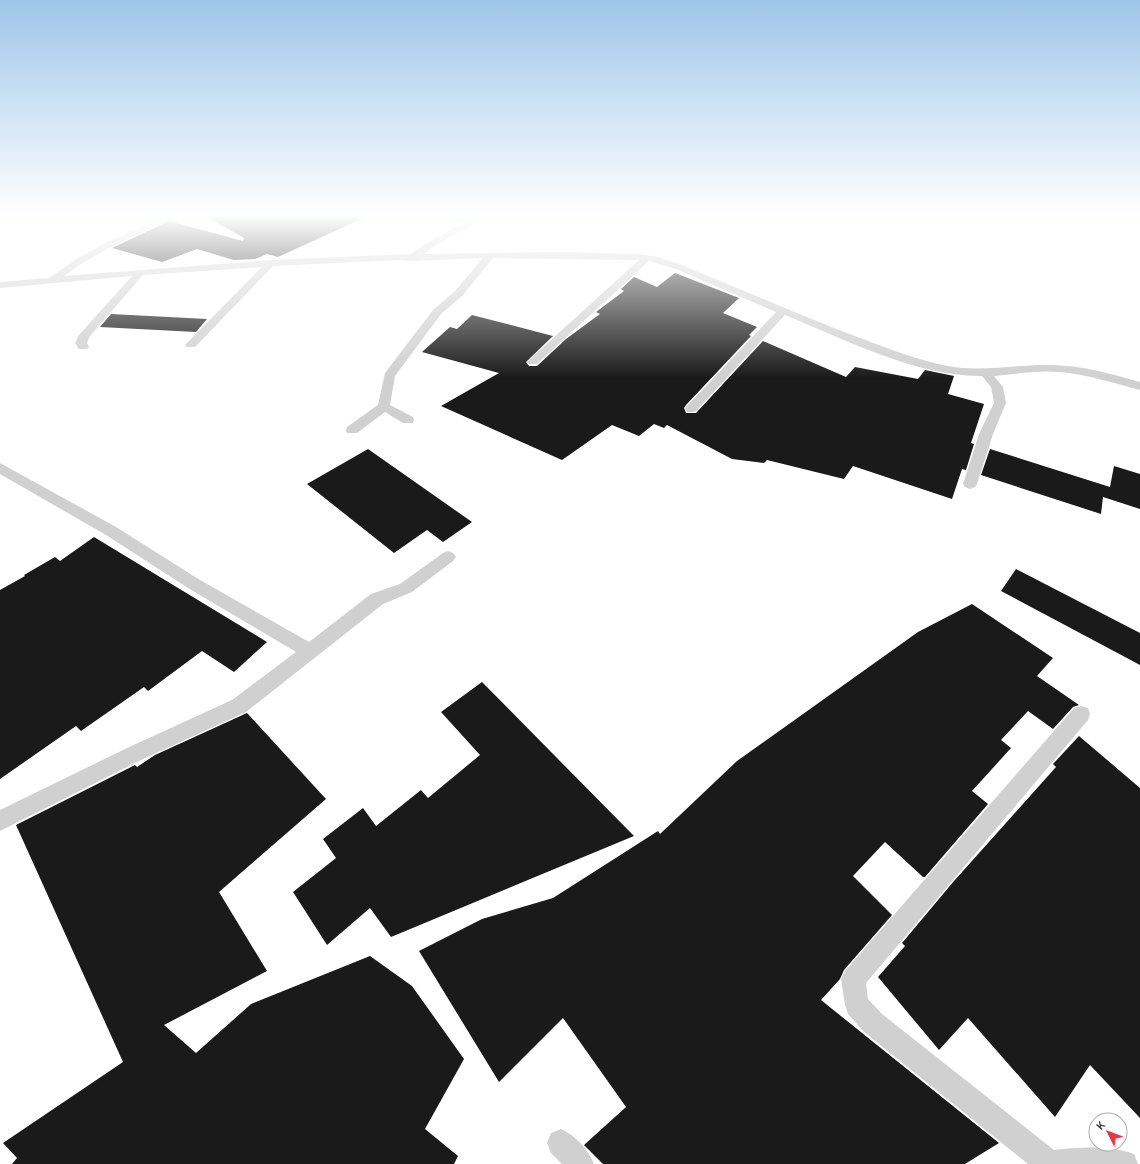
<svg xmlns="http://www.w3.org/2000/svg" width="1140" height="1164" font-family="'Archivo Narrow',sans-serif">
	<rect width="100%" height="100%" fill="#fff"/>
	<!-- building -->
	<path fill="#1a1a1a" d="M203,215h167l-92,42 -11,-3 -12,5 -21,1 -37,-11 -35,13 -50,-14 57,-27 74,20 1,-3z
		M675,273l64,25 -16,15 34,14 -8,8 2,1 -65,69 -2,3 2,5h10l67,-72 83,36 9,-10 63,12 7,-9 29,6 -6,18 36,10 -13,39 3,1 -8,26 -4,-1 -10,30 -99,-33 -9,13 -77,-19 -3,3 -32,-4 -65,-34 -3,3 -10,-4 -15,12 -27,-11 -50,35 -121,-54 58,-33 -77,-21 28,-25 7,2 15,-14 81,21 -27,26 3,4h8l29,-27 34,-25 -4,-2 28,-21 -3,-2 13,-12 23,10z
		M111,314l96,5 -11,13 -96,-5z
		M368,449l104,73 -29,20 -16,-12 -33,23 -87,-69z
		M990,449l120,38 4,-21 26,8v35l-37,-12 -2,17 -120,-39z
		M94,537l173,105 -33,30 -32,-21 -54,40 -4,-4 -63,44 -5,-5 -76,53v-189l25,-14 -1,-1 31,-18 5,4z
		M1016,569l124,64v32l-139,-74z
		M972,604l81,54 -16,18 42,29 -6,2 -20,22 -25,-18 -27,29 10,8 -39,43 16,13 -63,73h-2l-38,-35 -32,34 39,39 -48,55 -4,9 -19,21 178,143 -34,21h-362l-19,-19 42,-38 -63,-89 -64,64 -80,-131 63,-32 71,-21 105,-67 2,3 77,-73 181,-129z
		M482,682l152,154 -243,101 -21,-29 -43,37 -34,-53 43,-34 -13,-19 40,-31 13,18 45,-36 7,8 52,-43 -39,-43z
		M247,713l79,86 -107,93 48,79 -103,54 32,28 55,-49 119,-48 42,30 52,73 -39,70 33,27 -4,8h-442l5,-6 -14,-15 120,-81 -107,-237 119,-60 2,2 18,-12z
		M1079,736l61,52v330l-50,-53 -35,52 -87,-99 -29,32 -61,-73 27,-31 -3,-3 52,-62 102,-114 -3,-3z"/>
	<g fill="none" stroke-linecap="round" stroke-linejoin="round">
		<!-- minor -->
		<path fill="#d0d0d0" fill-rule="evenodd" d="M141,215h12l12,7 -54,25 -27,15 -20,14 207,-16 139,-6 25,-16 27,-14 -30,-6 -4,-3h18l24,5 9,-5h12l-49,26 -19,13 136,-2 80,2 19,3 24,8c52,22 105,44 157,65 36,13 72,29 109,36 33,6 64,-1 97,-1 32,-1 64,8 95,17v8c-27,-7 -53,-16 -81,-18 -22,-2 -43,2 -65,4l9,11 3,16 -13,31 -16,50 -2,3 -5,2 -5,-2 -2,-3 16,-50 15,-31 -3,-16 -9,-11c-64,1 -138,-37 -197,-61l-90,97h-8l-2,-3 2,-3 89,-94 -100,-43 -27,-8 -112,103h-8l-2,-2 2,-2 110,-100 -146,-2 -30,37 -22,19 -46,62 -5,29 23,12 1,3 -1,3h-10l-18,-11 -28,21h-10l-1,-3 1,-3 31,-22 7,-32 48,-63 22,-19 28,-33 -72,3 -12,-1 -126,6 -78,81h-8l-2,-2 2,-2 75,-76 -119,8 -53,61 -3,7 2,4 -2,2h-8l-4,-6 4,-8 53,-59 -132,12v-6l49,-4 29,-20 27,-15 49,-21z
			M0,463l116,64 84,53 109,62 62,-48 29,-10 43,-31 5,-2 5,2 3,4 -3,4 -41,31 -29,12 -137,108 -105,48 -141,71v-21l127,-62 105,-48 64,-48 -108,-64 -82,-53 -106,-61z
			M1081,706l7,2 2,6 -2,6 -222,263 2,16 14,15 172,136c24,-3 57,-5 80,4l4,10h-110l-164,-132 -16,-18 -3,-9 -4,-26 4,-8 229,-263z
			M561,1129c15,7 27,20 33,35h-32l-11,-11 -4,-10 4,-10z"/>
	</g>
	<!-- sky -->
	<linearGradient id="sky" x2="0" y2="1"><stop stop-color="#9ec6ea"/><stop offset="0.57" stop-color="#fff"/><stop offset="1" stop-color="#fff" stop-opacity="0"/></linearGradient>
	<rect width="1140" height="378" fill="url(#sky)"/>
	<!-- north arrow -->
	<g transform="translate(1108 1132) rotate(312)"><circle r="19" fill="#ffffff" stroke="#adadad"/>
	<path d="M0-3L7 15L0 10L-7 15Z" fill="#e63946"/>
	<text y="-6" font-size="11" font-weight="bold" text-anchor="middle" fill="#333333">K</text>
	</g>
</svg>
